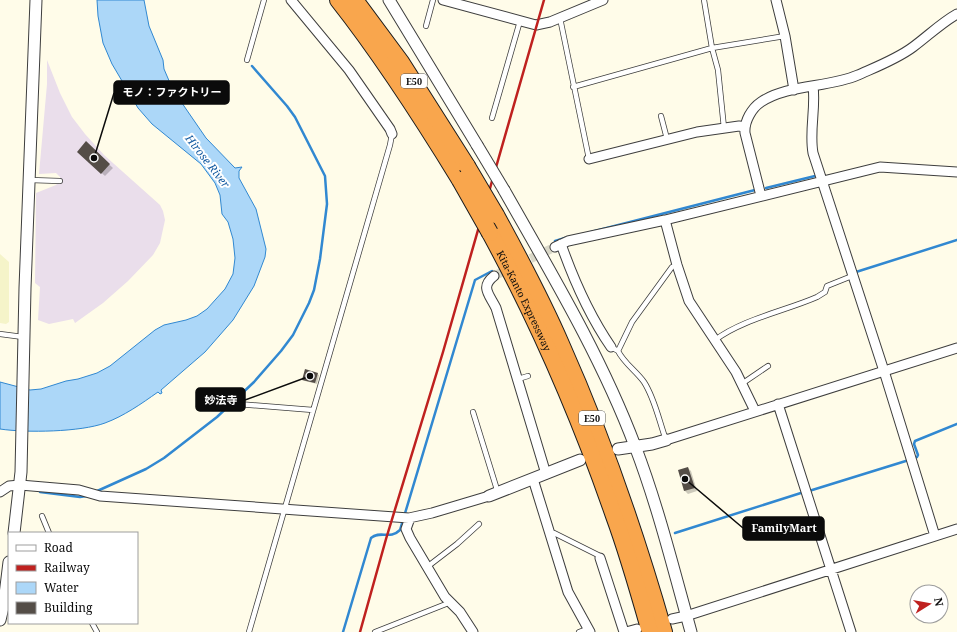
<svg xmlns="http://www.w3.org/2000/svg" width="957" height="632" font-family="'Noto Serif','Noto Sans JP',serif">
	<rect width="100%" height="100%" fill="#fffce9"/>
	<!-- industrial -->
	<path fill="#eadeeb" d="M47,60l13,33 12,24 13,17 19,21 56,50 3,6 2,9 -5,23 -7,12 -25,26 -25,22 -28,20 -2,-4 -24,5 -11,-4 2,-33 -5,-4 1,-90 20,-8 4,-4v-4l-4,-4 -17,1 8,-90z"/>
	<!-- farmland -->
	<path fill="#f5f4c9" d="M0,254l9,8v60l-3,2 -6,-1z"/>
	<!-- water -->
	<path fill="#acd7f8" stroke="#3188d1" d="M97,0h47l5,26 14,34 1,9 9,21 33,48 29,30 7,-1 -3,4v7l17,31 10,40 -1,8 -11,29 -21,34 -28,32 -44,38 1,3 -2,1 -2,-2c-17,12 -34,24 -53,31 -24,9 -79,10 -105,6v-47l30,8 11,-1 25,-8 12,-2 19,-6 13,-7 45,-36 9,-5 22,-5 11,-4 10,-7 18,-20 8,-15 2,-16 -2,-19 -5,-17 -6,-8 -2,-19 -5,-12 -14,-19 -49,-40 -14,-16 -26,-44 -9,-21 -5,-27z"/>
	<!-- shadow -->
	<path fill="#0003" d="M86,143l27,25 -8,8 -27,-24z
		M317,374l2,1 -2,9 -12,-3 -2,-1z
		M688,468l3,3 6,20 -9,3 -3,-3 -6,-20z"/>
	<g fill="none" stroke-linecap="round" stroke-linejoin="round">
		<!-- stream -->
		<path stroke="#3188d1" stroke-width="2.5" d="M766,188l49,-12
			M591,232l164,-42
			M555,241l10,-3
			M856,272l101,-32
			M914,458l3,-1 1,-2 -4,-11 1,-3 42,-17
			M809,491l100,-31
			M40,492l40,5 7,-1
			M95,492l51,-23 18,-11 53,-41 37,-35 27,-31 12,-16 16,-32 5,-13 6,-31 7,-55 -2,-28 -30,-59 -8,-11 -35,-40
			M675,533l129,-41
			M343,632l28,-94c9,-8 19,2 29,-8l75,-250 17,-9"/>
	</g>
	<!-- building -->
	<path fill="#544d47" d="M86,141l24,23 -9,10 -24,-22z
		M305,369l13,4 -3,10 -13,-3z
		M688,467l7,21 -11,3 -6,-21z"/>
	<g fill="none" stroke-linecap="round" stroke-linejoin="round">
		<!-- minor-tunnel -->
		<path stroke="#dad8c8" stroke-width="9" stroke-dasharray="9 4.5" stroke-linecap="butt" d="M494,276l61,-29"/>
		<defs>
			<path id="service" d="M704,0l8,48 6,22 6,58
				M560,18l29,141
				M426,26l7,-26
				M247,60l17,-60
				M573,87l139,-39 73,-12
				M661,116l6,23
				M492,118l28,-97
				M30,180l30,1
				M0,334l23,3
				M715,340c28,-21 70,-29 102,-43l8,-5 2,-6 25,-10
				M611,347l7,4 14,-29 40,-55 5,-2
				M618,351c6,12 18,20 26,31 11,17 15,39 22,58
				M518,379l10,-3
				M743,383l25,-17
				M238,404l75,6
				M473,412l25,81
				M42,516l7,17
				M551,534l3,-1 44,22 2,3
				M427,567l30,-23 22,-20
				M92,623l5,9
				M249,632l141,-487 2,-11
				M375,632l71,-28 3,-3
				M579,632l8,-3"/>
			<path id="minor" d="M291,0l58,70 41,59 2,5
				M443,0l93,25 14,-3 53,-22
				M776,0l9,36 9,54
				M813,86c3,22 -4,45 0,67l71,218 51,165
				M589,159l108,-27 42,-6 5,1
				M761,196l-16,-63c-1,-12 7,-25 16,-31 27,-18 67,-14 97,-27 18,-8 39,-16 55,-28 15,-11 28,-24 44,-33
				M665,220l12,45 12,36 47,71 19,39
				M561,244c13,37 28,71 50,103
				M555,247l13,-6 97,-21 215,-53 77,5
				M494,276c-14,11 -5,18 2,32l50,166
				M778,404l73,228
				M666,440l291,-92
				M533,479l35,113 22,40
				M0,492l9,-6 11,-1 59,5 21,6 309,22 23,-5 57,-17
				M410,518l-4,11 4,9 35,59 15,15 13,20
				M600,558l24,74
				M672,619l14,-3 271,-87
				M626,632l11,-3"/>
			<path id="tertiary" d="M389,0l88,145
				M504,190c47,83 97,166 131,256 23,60 39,125 56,186
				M618,449l34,-5 14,-4
				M489,496l91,-36
				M14,533l7,-61 4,-184 11,-288
				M0,620l4,-17 5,-41"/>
			<g id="motorway">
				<path d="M338,0c45,57 84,118 122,180"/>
				<path d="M355,0l46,62 66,104"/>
				<path d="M496,215c23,42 46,85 65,129 42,94 75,190 103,288"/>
				<path id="s1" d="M490,233c49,90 90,185 124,283 14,38 25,77 36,116"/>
			</g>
		</defs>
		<!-- service casing -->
		<use href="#service" stroke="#3e3e3e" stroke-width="6"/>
		<!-- minor casing -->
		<use href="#minor" stroke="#3e3e3e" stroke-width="11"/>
		<!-- tertiary casing -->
		<use href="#tertiary" stroke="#3e3e3e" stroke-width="13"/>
		<!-- motorway casing -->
		<use href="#motorway" stroke="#1c1c1c" stroke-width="18"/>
		<!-- service -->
		<use href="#service" stroke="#fff" stroke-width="4.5"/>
		<!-- minor -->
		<use href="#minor" stroke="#fff" stroke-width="9"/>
		<!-- tertiary -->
		<use href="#tertiary" stroke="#fff" stroke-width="11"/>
		<!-- motorway -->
		<use href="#motorway" stroke="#f9a64d" stroke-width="16"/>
		<!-- rail -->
		<path stroke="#bf211f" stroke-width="2.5" d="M360,632l26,-93 57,-187 101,-352"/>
		<defs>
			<path id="tertiary-bridge" d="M477,145l27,45"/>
			<path id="motorway-bridge" d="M467,166l29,49
				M460,180l30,53"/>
		</defs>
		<!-- tertiary-bridge casing -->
		<use href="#tertiary-bridge" stroke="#3e3e3e" stroke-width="13" stroke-linecap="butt"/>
		<!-- motorway-bridge casing -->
		<use href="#motorway-bridge" stroke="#1c1c1c" stroke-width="18" stroke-linecap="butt"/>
		<!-- tertiary-bridge -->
		<use href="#tertiary-bridge" stroke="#fff" stroke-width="11"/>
		<!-- motorway-bridge -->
		<use href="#motorway-bridge" stroke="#f9a64d" stroke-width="16"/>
	</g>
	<g text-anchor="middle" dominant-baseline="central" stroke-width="4" stroke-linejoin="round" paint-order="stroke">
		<!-- shield labels -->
		<g fill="#fff" stroke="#545454" stroke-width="1">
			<rect x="401" y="74" width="26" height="14" rx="3"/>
			<rect x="579" y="411" width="26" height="14" rx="3"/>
		</g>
		<g font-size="9" font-weight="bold" fill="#0b0b0b">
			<text x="414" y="81">E50</text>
			<text x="592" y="418">E50</text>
		</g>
		<!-- street labels -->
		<g font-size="10" fill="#0b0b0b" stroke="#fff">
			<text stroke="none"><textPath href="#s1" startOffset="76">Kita-Kanto Expressway</textPath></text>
		</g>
		<!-- water labels -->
		<g font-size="11" font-style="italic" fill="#1159a0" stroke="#fff">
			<text transform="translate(208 161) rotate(52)">Hirose River</text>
		</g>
	</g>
	<!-- callouts -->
	<path fill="none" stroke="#0b0b0b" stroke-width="1.5" d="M94 158L114 93M310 376L245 400M685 479L743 528"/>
	<g fill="#0b0b0b" stroke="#fff" stroke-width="1.5">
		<circle cx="94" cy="158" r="4"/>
		<circle cx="310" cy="376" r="4"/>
		<circle cx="685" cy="479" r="4"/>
	</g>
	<g fill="#0b0b0b" stroke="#0b0b0b" stroke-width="1.5">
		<rect x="114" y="81" width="115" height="23" rx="4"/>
		<rect x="196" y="388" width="49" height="23" rx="4"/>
		<rect x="743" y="517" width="81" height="23" rx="4"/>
	</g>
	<g font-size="11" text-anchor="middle" font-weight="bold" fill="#fff">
		<text x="172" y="96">モノ：ファクトリー</text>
		<text x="221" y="404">妙法寺</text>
		<text x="784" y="532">FamilyMart</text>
	</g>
	<!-- legend -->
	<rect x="8" y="532" width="130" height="92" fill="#ffffff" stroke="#9d9d9d"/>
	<rect x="16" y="545" width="20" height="6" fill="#ffffff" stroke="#9d9d9d"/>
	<text x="44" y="552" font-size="12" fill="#0b0b0b">Road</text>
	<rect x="16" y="565" width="20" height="6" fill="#bf211f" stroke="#9d9d9d"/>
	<text x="44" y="572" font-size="12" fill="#0b0b0b">Railway</text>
	<rect x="16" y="582" width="20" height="12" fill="#acd7f8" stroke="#9d9d9d"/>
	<text x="44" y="592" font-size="12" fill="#0b0b0b">Water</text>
	<rect x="16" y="602" width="20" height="12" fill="#544d47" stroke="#9d9d9d"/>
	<text x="44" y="612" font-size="12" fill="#0b0b0b">Building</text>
	<!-- north arrow -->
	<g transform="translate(929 604) rotate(79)"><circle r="19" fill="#ffffff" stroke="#9d9d9d"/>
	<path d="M0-3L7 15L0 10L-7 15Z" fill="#bf211f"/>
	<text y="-6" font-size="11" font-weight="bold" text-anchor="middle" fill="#0b0b0b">N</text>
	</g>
</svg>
